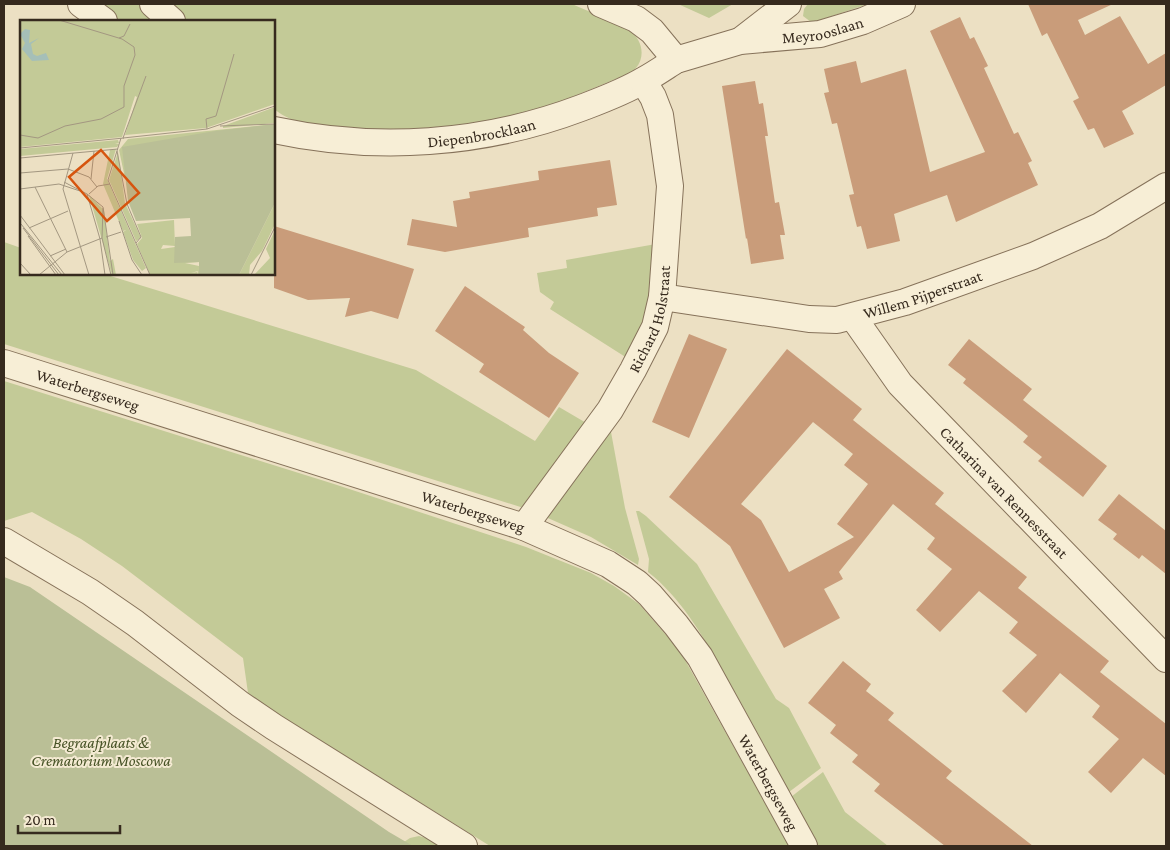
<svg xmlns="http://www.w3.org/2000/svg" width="1170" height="850" font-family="'Crimson Pro',serif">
	<rect width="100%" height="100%" fill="#ece0c3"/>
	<!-- green -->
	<path fill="#c3ca97" d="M94,4h47l18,17h-43z
		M164,4h408c17,8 41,16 57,26 13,9 17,26 7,38 -2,3 -7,5 -10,7 -29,11 -58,25 -88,34 -61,17 -125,23 -189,19 -26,-1 -54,-2 -75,-19v-88h-89z
		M678,4h55l-24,14z
		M808,4h60l-51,17 -6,1 -8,-6 1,-7z
		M4,242l17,6v26h83l312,96 119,71 24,-34 29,17 -58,86 -526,-166z
		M656,244l-10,75 -19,39 -77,-49 4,-7 -14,-10 -3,-19 30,-5 -1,-8z
		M4,381l330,103 192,63 65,26 23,13 25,18 41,47 109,195h-299l-212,-132 -30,-21 -5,-35 -121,-92 -41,-27 -49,-27 -28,9z
		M604,428l7,4 14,76 14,51 -1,6 -47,-28 -50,-22z
		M636,511h3l7,5 51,48 79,135 13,9 32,60 -32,24c-22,-41 -44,-83 -68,-124 -20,-35 -41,-71 -73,-96l1,-13z
		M823,772l22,40 43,34h-70l-27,-49z
		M419,836l7,2 14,8h-42l12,-8z"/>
	<!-- cemetery -->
	<path fill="#babf96" d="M4,577l26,10 359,245 24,14h-409z"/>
	<!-- building -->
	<path fill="#c99c7a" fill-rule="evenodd" d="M1028,4h85l-35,16 7,15 35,-19 28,48 18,-11v32l-44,26 12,23 -30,14 -10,-20 -6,2 -15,-29 6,-3 -32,-65 -5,3z
		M960,17l10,22 4,-2 14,29 -4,2 30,66 4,-2 14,29 -4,2 10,22 -82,37 -9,-27 -53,19 6,27 -33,8 -6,-23 -4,1 -8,-32 5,-1 -17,-71 -5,1 -4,-16 -4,-15 5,-1 -5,-23 32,-8 5,22 45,-14 24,103 55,-20 -55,-121z
		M755,81l4,23 4,-1 5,33h-3l10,67 4,-1 6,33h-5l4,24 -33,5 -4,-26 -1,1 -24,-153z
		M610,160l7,45 -20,3 1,8 -70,12 1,9 -84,15 -38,-7 5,-26 45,8 -4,-26 17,-3 -1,-6 70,-12 -1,-9z
		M274,226l140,43 -16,50 -27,-8 -26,6 5,-19 -42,2 -34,-12z
		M465,286l60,41 -2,3 26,23 30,20 -30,45 -70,-46 5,-8 -49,-33z
		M689,334l38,15 -38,89 -37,-16z
		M969,339l63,50 -9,11 84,66 -24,31 -45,-36 4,-4 -19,-15 5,-6 -65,-53 3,-4 -18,-14z
		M787,349l75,60 -9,11 91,73 -9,11 92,73 -9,11 91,73 -9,11 66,52v52l-23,-18 -32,35 -23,-21 31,-33 -27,-22 8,-11 -40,-33 -34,40 -24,-22 35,-36 -28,-22 9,-11 -39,-31 -39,41 -24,-22 36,-41 -25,-20 8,-11 -42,-34 -54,68 4,7 -19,10 16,29 -56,30 -54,-102 -61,-49zM813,422l40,32 -9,11 24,19 -31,40 17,13 -65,35 -28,-52 -20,-16z
		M1119,494l47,37v43l-24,-19 -3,4 -26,-20 4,-5 -19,-14z
		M843,661l28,23 -5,7 28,22 -6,7 64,51 -6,7 87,68h-88l-71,-55 6,-7 -28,-22 6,-7 -28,-22 6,-8 -28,-22z"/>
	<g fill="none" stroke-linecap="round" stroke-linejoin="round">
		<defs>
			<g id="street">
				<path d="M81,4l23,17"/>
				<path d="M153,4l19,17"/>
				<path id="s1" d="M601,4l35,15 16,12 24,29 64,-19 80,-7 43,-13 39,-17"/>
				<path d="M740,41l48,-37"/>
				<path id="s2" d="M274,130c102,22 209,15 307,-22 21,-8 43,-16 63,-28 11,-6 21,-13 32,-20"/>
				<path id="s3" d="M662,297l147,22 28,1 68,-18 128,-46 67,-30 66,-40"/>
				<path id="s4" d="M853,317l47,67 266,275"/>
				<path id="s5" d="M4,363l520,164 84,37 29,19 13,12 26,30 24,32 104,189"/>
				<path id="s6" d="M524,527l86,-117 23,-40 22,-43 7,-30 8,-111 -10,-71 -7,-18 -10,-16"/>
				<path d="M4,541l86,51 45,31 105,81 34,23 190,119"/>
			</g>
		</defs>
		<!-- street casing -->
		<use href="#street" stroke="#86725a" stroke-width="28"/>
		<!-- street -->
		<use href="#street" stroke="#f7eed6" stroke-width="26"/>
	</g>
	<g text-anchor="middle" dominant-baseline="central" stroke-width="4" stroke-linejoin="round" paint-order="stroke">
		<!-- street labels -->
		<g font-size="16" fill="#362a1e" stroke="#f4ead2">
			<text stroke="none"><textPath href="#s1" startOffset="246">Meyrooslaan</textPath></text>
			<text stroke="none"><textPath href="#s2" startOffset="209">Diepenbrocklaan</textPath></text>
			<text stroke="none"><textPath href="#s3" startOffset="266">Willem Pijperstraat</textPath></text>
			<text stroke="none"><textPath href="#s6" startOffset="246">Richard Holstraat</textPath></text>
			<text stroke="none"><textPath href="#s5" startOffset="88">Waterbergseweg</textPath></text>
			<text stroke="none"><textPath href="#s4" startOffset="232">Catharina van Rennesstraat</textPath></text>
			<text stroke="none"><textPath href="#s5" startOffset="492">Waterbergseweg</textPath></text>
			<text stroke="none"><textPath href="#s5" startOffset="912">Waterbergseweg</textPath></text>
		</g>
		<!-- park labels -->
		<g font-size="16" font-style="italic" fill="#465225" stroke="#f4ead2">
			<text x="101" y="742">Begraafplaats &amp;<tspan x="101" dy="18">Crematorium Moscowa</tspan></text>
		</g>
	</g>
	<!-- overview -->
	<g transform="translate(20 20)">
		<rect width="255" height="255" fill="#ece0c3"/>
		<path d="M0,0h255v84l-69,24 -81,7 12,-38 -2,-1 -13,41 -102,10zM255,87v16l-52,5v-2zM255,104l-148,55 -2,-1 -6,-28 9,-11zM98,120l1,3 -4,1h4l-2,3 -97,9v-7zM96,129l-9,30 39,89 -4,3 -9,-11 -10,-28 3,-2 -3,1 -20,-47 7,-34zM98,132l7,51 16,35 -5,3 -27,-61zM69,175l15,15 6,51 3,-2 3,16h-4zM255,183v21l-13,27 -12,14 -1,10h-10zM154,200l1,26 -12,-1 -2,4 14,-2 1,14 24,1 -15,1 14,3 3,-7v16h-5l2,-9 -1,5 -7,2 6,-1v3h-47l-13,-31 5,-6 -5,-14zM255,210v45h-21l16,-17 -4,-9z" fill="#c3ca97"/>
		<path d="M255,104v79l-36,72h-40v-13l-25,1 1,-26 16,-1 -1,-18 -54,3 -8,-20 -6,-54 93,-16z" fill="#babf96"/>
		<path d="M5,9l5,1 -1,13 10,-5 -8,6 2,10 4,2 9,-3 3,7 -17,1 -10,-12 3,-6 -5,-9z" fill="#a5bfb8"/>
		<path fill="none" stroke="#a39781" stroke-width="1" d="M99,18l5,-2 6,-12M200,106l55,-2M187,109l-1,-10 10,-3 18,-62M0,115l18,3 27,-12 36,-7 23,-12v-21l11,-31 -1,-8 -12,-8 -63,-19M101,118l-13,42 42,95M103,118l23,-62M103,118l84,-9 68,-23M0,128l104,-10M97,131l10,53 14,33 -5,6M53,133l-10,36 26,86M0,138l98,-9M0,153l48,-4 21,8 8,10M71,159l3,-28M44,162l23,12 13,45 5,36M15,167l32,65M0,169l39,-5 24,8M67,174l16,13 10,68M69,174l9,-8 12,-2M83,188l-1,30 9,37M0,195l45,60M99,201l13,39 10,15M1,204l41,51M3,208l36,47M9,208l39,-17M8,216l28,39M86,217l15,-5M30,236l16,-7M0,243l11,12M19,255l28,-23 35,-14M231,255l24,-48"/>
		<path fill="#d6540e" fill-opacity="0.15" stroke="#d6540e" stroke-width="2.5" d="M81,130l38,43 -32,28 -38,-44z"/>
		<rect width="255" height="255" fill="none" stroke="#362a1e" stroke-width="2.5"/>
	</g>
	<!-- border -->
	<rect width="1170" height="850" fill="none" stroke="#362a1e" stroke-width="10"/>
	<!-- scale -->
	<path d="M18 825v8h102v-8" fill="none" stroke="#362a1e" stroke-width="2.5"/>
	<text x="25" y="825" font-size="15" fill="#362a1e" stroke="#f4ead2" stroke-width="4" paint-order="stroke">20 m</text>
</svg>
